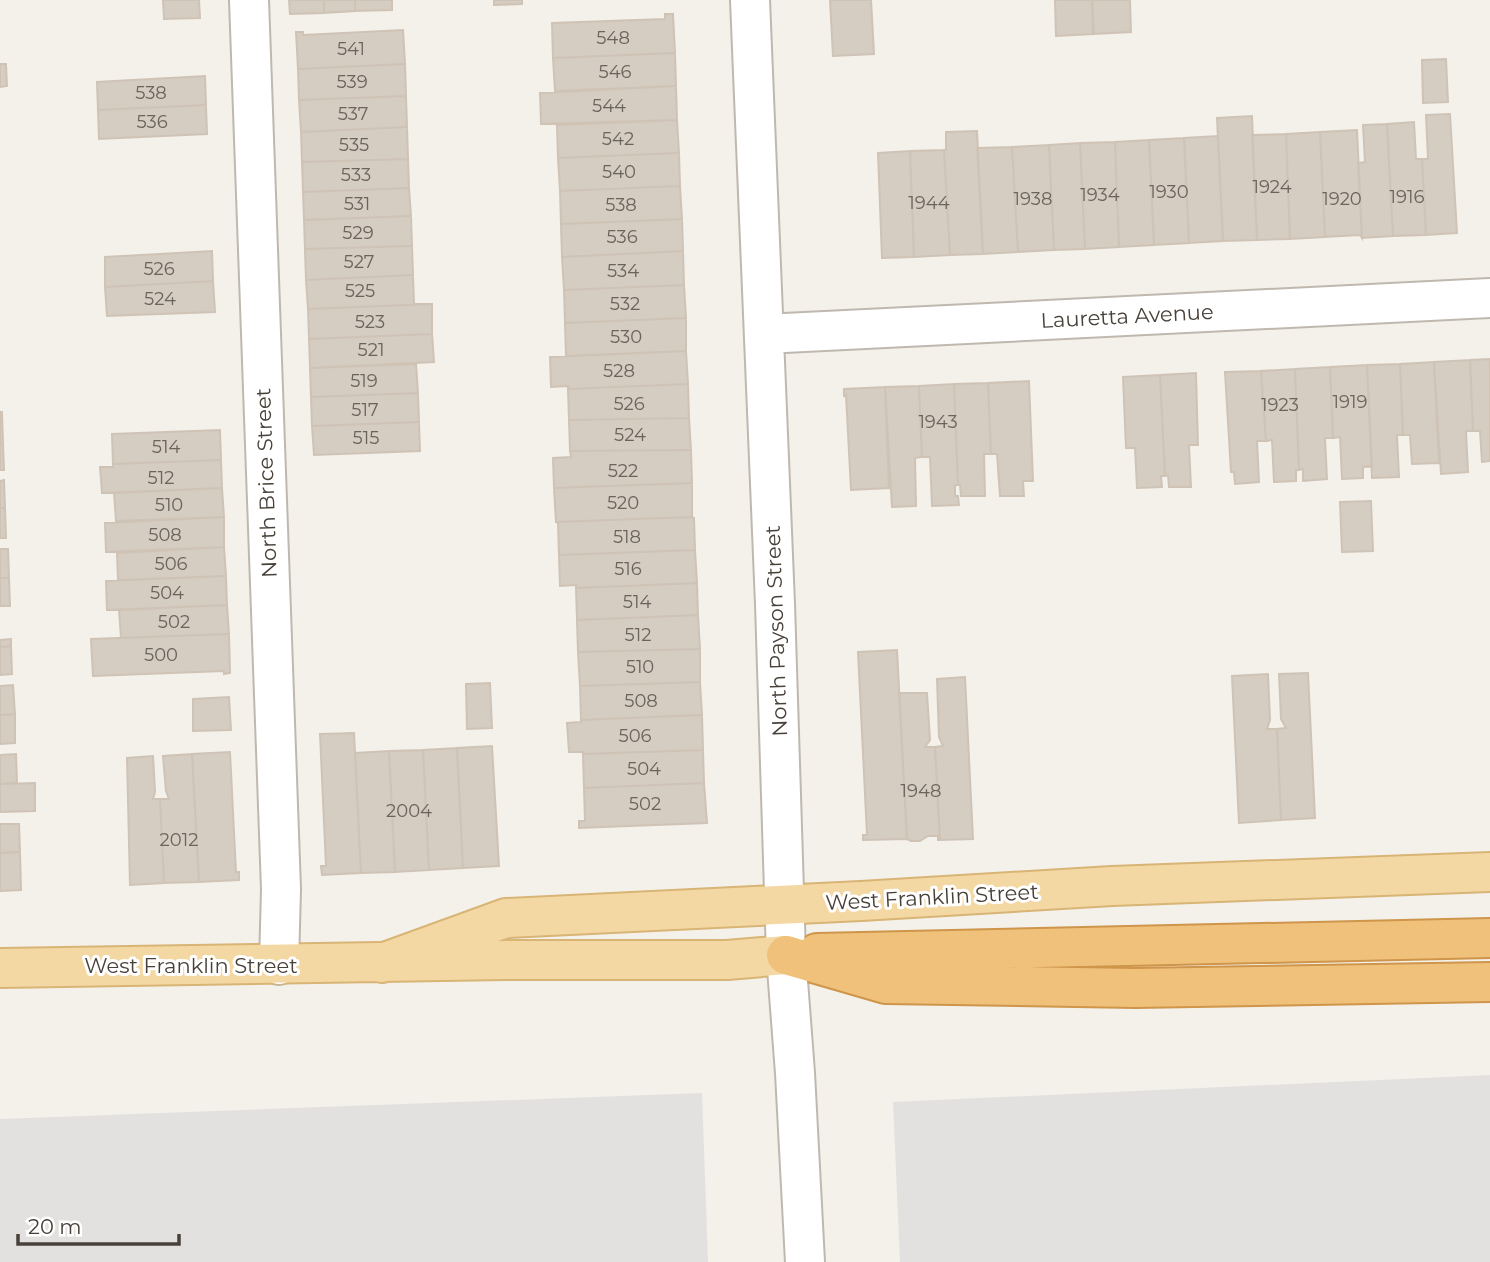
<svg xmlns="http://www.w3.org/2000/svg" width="1490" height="1262" font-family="Montserrat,sans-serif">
	<rect width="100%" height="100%" fill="#f4f1eb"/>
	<!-- parking -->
	<path fill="#e3e1df" d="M1490,1075v187h-590l-7,-160z
		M702,1093l6,169h-708v-143z"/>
	<!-- building -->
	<path fill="#d5ccc2" stroke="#cfc3b6" stroke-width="2" d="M163,0h36l1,18 -36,1z
		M289,0h35v13l-34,1z
		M324,0h31v11l-31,2z
		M355,0h37v10l-37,1z
		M494,0h28v4l-28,1z
		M830,0h41l3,54 -41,2z
		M1055,0h37l1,34 -37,2z
		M1092,0h38l1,32 -37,2z
		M665,14h8l2,39 -122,5 -1,-35 113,-4z
		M403,30l2,34 -107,5 -2,-37h7v3z
		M675,53l1,33 -121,5 -2,-33z
		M1446,59l2,43 -25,1 -1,-43z
		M0,64h6l1,22 -7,1z
		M405,64l1,32 -107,4 -1,-31z
		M205,76l1,29 -108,5 -1,-28z
		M676,86l1,34 -136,4 -1,-31z
		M406,96l1,31 -106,5 -2,-32z
		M206,105l1,29 -108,5 -1,-29z
		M1450,114l7,119 -31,2 -4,-76h6l-2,-44z
		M1252,116l5,124 -34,1 -6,-123z
		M677,120l2,33 -121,5 -1,-33z
		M1414,122l2,37h6l4,76 -33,1 -6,-112z
		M1387,124l6,112 -31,2 -4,-75 7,-1 -2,-37z
		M407,127l1,32 -106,3 -1,-30z
		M1357,130l5,108 -2,-3 -35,2 -5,-105z
		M977,131l6,123 -33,1 -6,-105h2v-18z
		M1320,132l5,105 -35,2 -4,-105z
		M1286,134l4,105 -33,1 -5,-105z
		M1218,136l5,105 -34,2 -5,-105z
		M1184,138l5,105 -35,2 -5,-105z
		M1149,140l5,105 -35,2 -4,-105z
		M1115,142l4,105 -34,2 -5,-106z
		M1080,143l5,106 -31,1 -5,-105z
		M1049,145l5,105 -36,2 -6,-105z
		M1012,147l6,105 -35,2 -6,-106z
		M944,150l6,105 -36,2 -4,-106z
		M910,151l4,106 -32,1 -4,-105z
		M679,153l1,33 -120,5 -2,-33z
		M408,159l1,29 -106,4 -1,-30z
		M680,186l2,33 -121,5 -1,-33z
		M409,188l2,28 -107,4 -1,-28z
		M411,216l1,30 -107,3 -1,-29z
		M682,219l1,32 -121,6 -1,-33z
		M412,246l1,29 -107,5 -1,-31z
		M212,251l1,30 -108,6v-30z
		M683,251l1,34 -120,5 -2,-33z
		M413,275l1,29h18l-124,5 -2,-29z
		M213,281l2,31 -108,4 -2,-29z
		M684,285l2,33 -121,5 -1,-33z
		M432,304v30l-123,5 -1,-30z
		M686,318v33l-120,5 -1,-33z
		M432,334l2,28 -124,6 -1,-29z
		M686,351l2,33 -120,5v-3l-17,1 -1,-30z
		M1490,359v102l-8,1 -2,-31h-7l-3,-71z
		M1470,360l3,71h-7l2,41 -27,2 -7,-112z
		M1434,362l5,101 -27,1 -2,-29h-7l-3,-71z
		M416,364l2,29 -107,4 -1,-29z
		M1400,364l3,71h-6l2,42 -27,1 -5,-113z
		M1367,365l5,101 -9,1v11l-21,1 -2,-42 -7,1 -3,-71z
		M1330,367l3,71h-8l2,41 -24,2v-12l-4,1 -4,-101z
		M1295,369l4,101h-3v11l-22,1 -2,-42 -6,1 -5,-70z
		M1261,371l5,70h-9l2,41 -24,2 -1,-12h-3l-6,-100z
		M1196,373l2,72h-9l2,42h-22l-1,-12 -3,1 -5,-101z
		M1160,375l5,101h-4l1,11 -25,1 -2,-40h-9l-3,-71z
		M1029,381l4,100h-10l1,15h-24l-3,-42h-6l-3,-71z
		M988,383l3,71h-7l1,42h-24l-1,-11h-2l-4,-101z
		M688,384l1,34 -120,2 -1,-31z
		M954,384l4,101h-3v11h3l1,9 -27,1 -2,-49h-8l-3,-71z
		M919,386l3,71 -7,1 1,48 -24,1 -7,-120z
		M885,387l4,101 -38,2 -5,-95 -2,1v-7z
		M418,393l1,29 -107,4 -1,-29z
		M0,412h2l1,32h-3z
		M689,418l2,32 -121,1 -1,-31z
		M419,422l1,29 -106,4 -2,-29z
		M220,430l1,30 -108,4 -1,-30z
		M0,444h3l1,26h-4z
		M691,450l1,33 -138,5 -1,-30 18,-1 -1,-6z
		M221,460l1,28 -120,5 -2,-26h13v-3z
		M4,480l1,28h-5v-27z
		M692,483v34l-136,5 -2,-34z
		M222,488l2,29 -108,4 -2,-28z
		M1371,501l2,50 -31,1 -2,-50z
		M0,508h5l1,30h-6z
		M224,517v30l-118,5 -1,-29z
		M692,517l2,1 1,32 -136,5 -1,-32 -2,-1z
		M224,547l2,29 -108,4 -1,-27z
		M0,549h8l1,29h-9z
		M695,550l2,33 -121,5v-3l-16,1 -1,-31z
		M226,576l1,29 -120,5 -1,-29z
		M0,578h9l1,28h-10z
		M697,583l1,32 -121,5 -1,-32z
		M227,605l2,29 -108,4 -2,-28z
		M698,615l2,34 -122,3 -1,-32z
		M229,634l1,39 -6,1v-3l-131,5 -2,-37z
		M11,639v7l-11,1v-7z
		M11,646l1,28 -12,1v-28z
		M700,649v33l-120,4 -2,-34z
		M897,650l10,189 -44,1v-5h4l-9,-183z
		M1308,673l7,145 -34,2 -4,-91 9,-1 -5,-9 -2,-45z
		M1268,674l2,46 -3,9h10l4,91 -42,3 -7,-147z
		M965,677l8,162 -33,1 -5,-93 8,-1 -4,-9 -2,-58z
		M700,682l2,33 -121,5 -1,-34z
		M490,683l2,45 -25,1 -1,-45z
		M13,685l2,29 -15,1v-29z
		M899,693h28l3,47 -5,7h10l5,93h-2v-4h-10l-8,5h-9l-4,-2z
		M229,697l2,33 -38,1v-32z
		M15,714v29l-15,1v-29z
		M702,715l1,35 -120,4v-2h-14l-2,-29 14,-1v-2z
		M354,733l7,140 -39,2 -1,-9h5l-6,-132z
		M492,746l7,120 -36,2 -6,-120z
		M457,748l6,120 -34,2 -6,-120z
		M423,750l6,120 -34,2 -6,-121z
		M703,750l1,33 -120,5 -1,-34z
		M389,751l6,121 -34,1 -6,-120z
		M230,752l6,120h3v8l-40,2 -7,-128z
		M16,754l1,29 -17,1v-29z
		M192,754l7,128 -35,1 -4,-84h9l-3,-8 -3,-35z
		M153,756l2,36 -2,7h7l4,84 -34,2 -3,-127z
		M35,783v28l-35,1v-28z
		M704,783l3,40 -128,5v-7h6l-1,-33z
		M0,824h19l1,28 -20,1z
		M20,852l1,38 -21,1v-38z"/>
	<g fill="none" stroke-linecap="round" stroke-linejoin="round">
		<defs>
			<path id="minor" d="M249,0l32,889 -2,76
				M750,0l25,604 11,351 9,118 10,189
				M764,334l726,-36"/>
			<path id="primary" d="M382,963l124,-45 355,-17 251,-15 378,-14
				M0,968l506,-8h221l59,-5"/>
			<path id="motorway" d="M817,953l673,-15
				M786,955l100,29 249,4 355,-6"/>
		</defs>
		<!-- minor casing -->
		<use href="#minor" stroke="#bfb8af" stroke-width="42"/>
		<!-- primary casing -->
		<use href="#primary" stroke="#d8b475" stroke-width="42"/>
		<!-- motorway casing -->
		<use href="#motorway" stroke="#ce954b" stroke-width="42"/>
		<!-- minor -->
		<use href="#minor" stroke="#fff" stroke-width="38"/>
		<!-- primary -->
		<use href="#primary" stroke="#f4d8a4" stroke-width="38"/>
		<!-- motorway -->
		<use href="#motorway" stroke="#efc17b" stroke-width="38"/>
	</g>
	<g text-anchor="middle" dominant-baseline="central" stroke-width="6" stroke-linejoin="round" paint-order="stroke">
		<!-- number labels -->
		<g font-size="18" fill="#6b645c">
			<text x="613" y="38">548</text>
			<text x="351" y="49">541</text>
			<text x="615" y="72">546</text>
			<text x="352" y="82">539</text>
			<text x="151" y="93">538</text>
			<text x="609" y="106">544</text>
			<text x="353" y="114">537</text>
			<text x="152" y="122">536</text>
			<text x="618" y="139">542</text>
			<text x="354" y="145">535</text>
			<text x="619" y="172">540</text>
			<text x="356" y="175">533</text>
			<text x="1272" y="187">1924</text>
			<text x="1169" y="192">1930</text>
			<text x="1100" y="195">1934</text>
			<text x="1407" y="197">1916</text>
			<text x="1033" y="199">1938</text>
			<text x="1342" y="199">1920</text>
			<text x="929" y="203">1944</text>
			<text x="357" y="204">531</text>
			<text x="621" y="205">538</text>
			<text x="358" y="233">529</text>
			<text x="622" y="237">536</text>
			<text x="359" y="262">527</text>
			<text x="159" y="269">526</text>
			<text x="623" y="271">534</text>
			<text x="360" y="291">525</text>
			<text x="160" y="299">524</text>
			<text x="625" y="304">532</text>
			<text x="370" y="322">523</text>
			<text x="626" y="337">530</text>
			<text x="371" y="350">521</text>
			<text x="619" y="371">528</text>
			<text x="364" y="381">519</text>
			<text x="1350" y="402">1919</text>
			<text x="629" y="404">526</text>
			<text x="1280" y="405">1923</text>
			<text x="365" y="410">517</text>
			<text x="938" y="422">1943</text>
			<text x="630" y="435">524</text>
			<text x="366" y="438">515</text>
			<text x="166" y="447">514</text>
			<text x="623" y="471">522</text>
			<text x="161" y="478">512</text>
			<text x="623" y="503">520</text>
			<text x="169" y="505">510</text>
			<text x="165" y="535">508</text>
			<text x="627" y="537">518</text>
			<text x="171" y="564">506</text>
			<text x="628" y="569">516</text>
			<text x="167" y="593">504</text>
			<text x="637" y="602">514</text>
			<text x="174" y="622">502</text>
			<text x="638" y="635">512</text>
			<text x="161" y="655">500</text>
			<text x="640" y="667">510</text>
			<text x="641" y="701">508</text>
			<text x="635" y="736">506</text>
			<text x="644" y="769">504</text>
			<text x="921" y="791">1948</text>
			<text x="645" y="804">502</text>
			<text x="409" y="811">2004</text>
			<text x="179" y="840">2012</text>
		</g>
		<!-- street labels -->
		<g font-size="21" fill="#48413a" stroke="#fff">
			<text transform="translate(1127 316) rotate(-3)">Lauretta Avenue</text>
			<text transform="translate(266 483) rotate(-92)">North Brice Street</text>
			<text transform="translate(776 631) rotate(-92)">North Payson Street</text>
			<text transform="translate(932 897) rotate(-3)">West Franklin Street</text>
			<text x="191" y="965">West Franklin Street</text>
		</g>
	</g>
	<!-- scale -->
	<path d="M18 1234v10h161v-10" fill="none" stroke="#48413a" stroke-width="3.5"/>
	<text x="28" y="1234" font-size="21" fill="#48413a" stroke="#ffffff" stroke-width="5" paint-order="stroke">20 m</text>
</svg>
